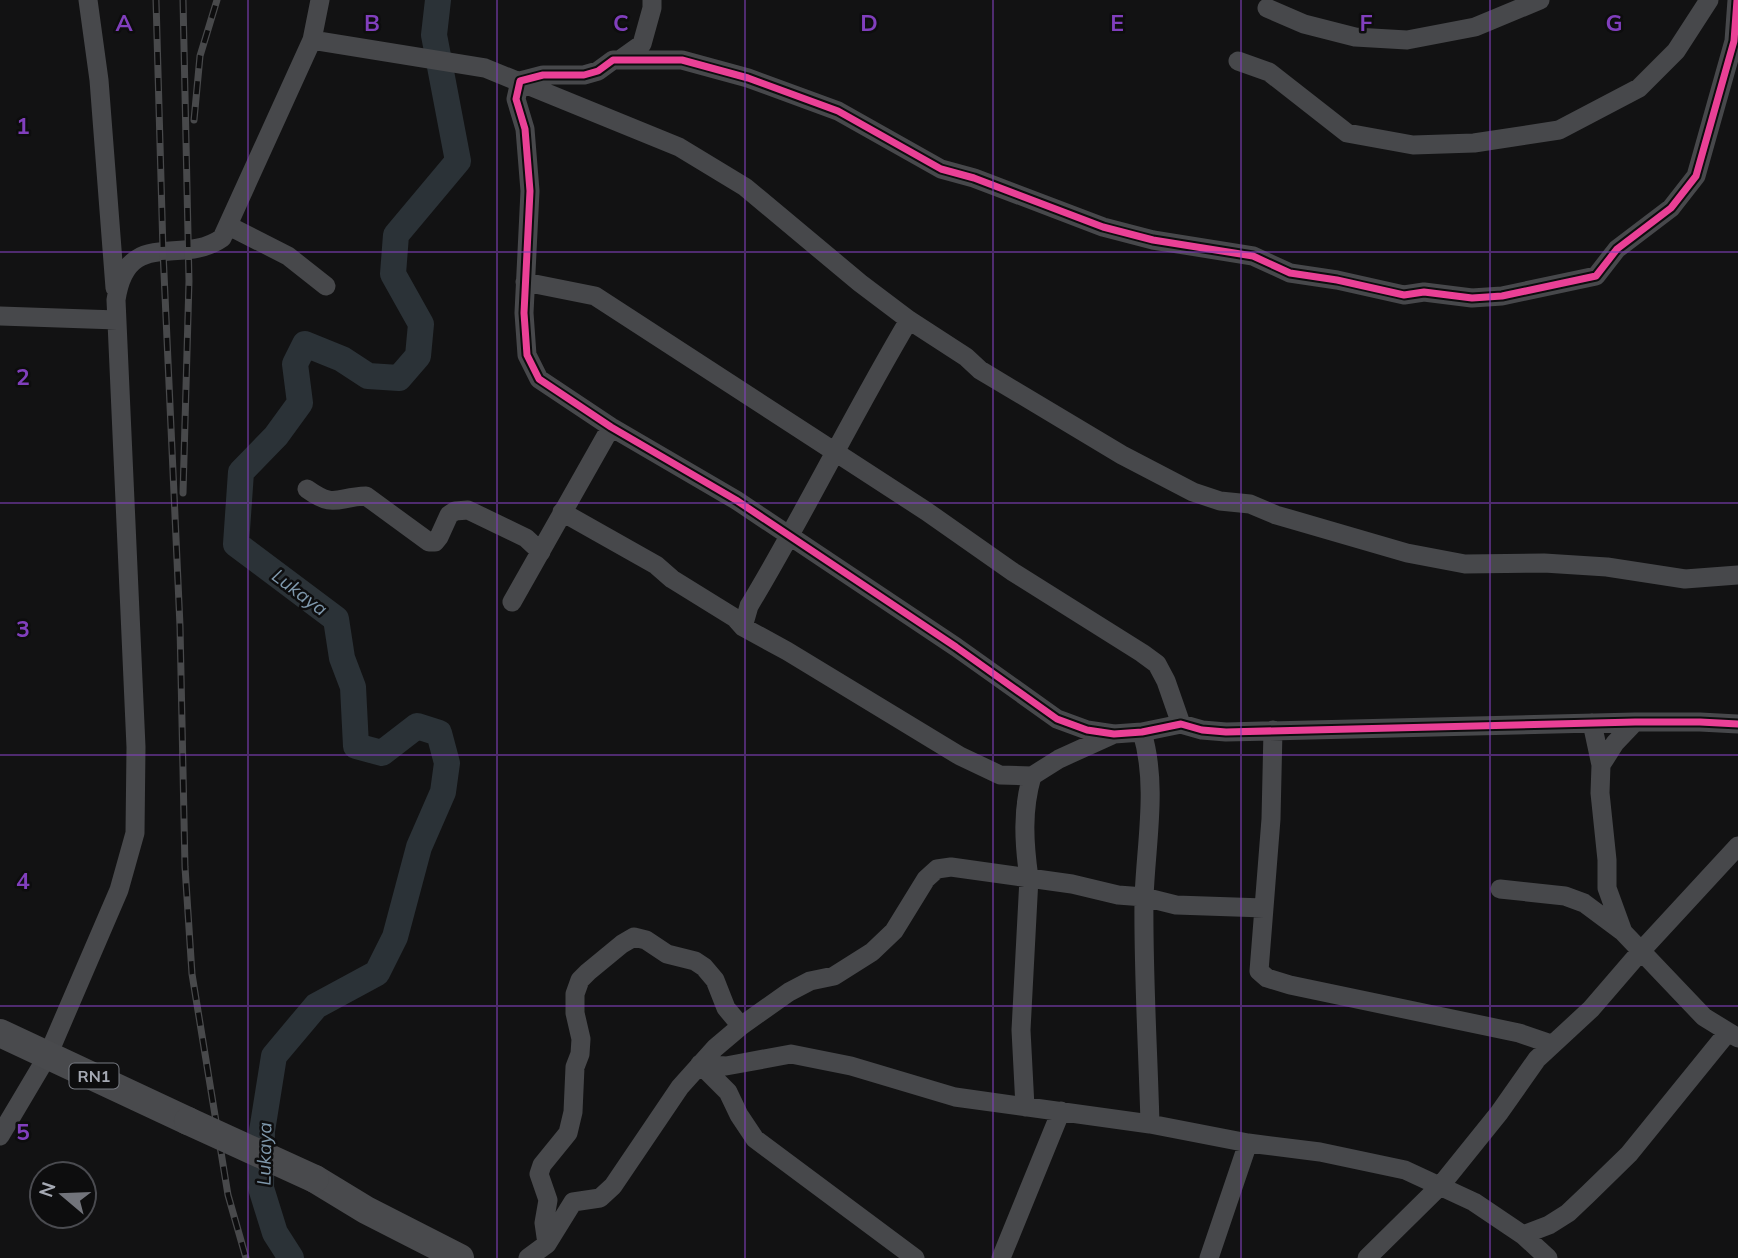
<svg xmlns="http://www.w3.org/2000/svg" width="1738" height="1258" font-family="Mulish,sans-serif">
	<rect width="100%" height="100%" fill="#121213"/>
	<g fill="none" stroke-linecap="round" stroke-linejoin="round">
		<!-- river -->
		<path stroke="#2b3237" stroke-width="26" d="M291,1258l-16,-25 -14,-45 1,-57 12,-75 42,-50 61,-33 18,-36 24,-90 24,-55 4,-29 -8,-30 -22,-7 -35,27 -26,-7 -3,-59 -11,-29 -6,-39 -100,-75 5,-72 35,-36 24,-33 -5,-39 10,-20 37,15 26,17 31,2 19,-22 3,-32 -28,-50 3,-39 62,-74 -24,-126 4,-35"/>
		<!-- minor -->
		<path stroke="#47484b" stroke-width="19" d="M88,0l11,80 16,208
			M1737,0l-3,41 -38,135 -25,32 -54,41 -21,27 -94,20 -30,2 -48,-6 -20,3 -67,-15 -47,-7 -37,-17 -100,-16 -50,-13 -129,-49 -33,-9 -103,-58 -90,-33 -66,-18h-69l-15,11 -14,4h-41l-23,6 -4,18 9,30 5,62 -6,122 3,42 12,24 72,48 125,73 220,147 101,72 30,11 27,4 28,-2 39,-8 21,6 24,2 409,-10h65l38,2
			M1267,8l37,16 51,13 52,3 68,-13 65,-27
			M312,40l173,28 194,79 66,40 115,96 49,37 57,37 14,13 142,85 71,37 27,9 30,3 26,11 131,38 58,11 79,-1 63,4 78,12 53,-4
			M621,59l21,-15 10,-36v-8
			M1238,61l31,11 78,61 66,12 61,-2 85,-13 80,-42 37,-37 33,-51
			M229,226l59,30 38,30
			M525,282l70,14 331,215 87,61 129,81 15,11 9,17 15,43
			M0,316l117,4
			M307,489c28,20 29,8 59,7l63,46h6l4,-5 10,-22 6,-4 13,-1 58,28 15,14
			M562,512l94,53 16,14 63,39 8,9 44,24 173,105 40,19 32,1
			M512,602l99,-175
			M743,627l6,-21c56,-93 104,-192 160,-286
			M1592,723l9,42 -1,28 7,67v28l16,44 81,85 34,21
			M1273,730l-2,89 -12,152 8,7 23,7 229,48 32,11
			M1142,732c16,54 4,110 2,166 -1,75 4,150 6,226
			M1601,765l14,-22 20,-21
			M1500,889l65,7 19,7 39,29
			M700,1064l26,2 65,-12 60,12 104,31 195,27 98,19 72,9 85,18 69,32 49,33 25,23
			M700,1064l28,28 11,23 16,24 160,119
			M1025,1107l-4,-77 8,-152c-5,-35 -7,-68 3,-102l27,-17 55,-25
			M0,1136l48,-81 71,-165 16,-57 1,-86 -20,-447c11,-74 65,-33 106,-62l90,-198 8,-40
			M1523,1235l26,-10 19,-12 20,-19 41,-40 99,-122
			M547,1244l-3,-21 4,-23 -9,-26 3,-9 26,-32 5,-21 2,-45 5,-13 1,-15 -6,-26v-19l5,-14 8,-8 34,-28 12,-7 12,3 21,14 28,7 9,6 11,13 11,28 15,18
			M528,1258l19,-14 26,-42 27,-4 13,-12 67,-99 35,-39 26,-22 48,-34 21,-11 24,-5 38,-24 22,-21 32,-52 11,-10 14,-2 78,11 43,6 46,11 26,2 32,8 88,3
			M1001,1258l60,-147
			M1209,1258l39,-115
			M1367,1258l74,-73 58,-72 38,-54 54,-50 50,-58 97,-105"/>
		<!-- highway -->
		<path stroke="#494a4d" stroke-width="28" d="M0,1033l188,88
			M315,1179l51,31 94,48"/>
		<defs>
			<path id="rail" d="M156,0l7,251 17,375 5,241 7,107 36,221 18,63
				M183,0l6,281 -6,212
				M194,120l6,-64 17,-56"/>
		</defs>
		<!-- rail casing -->
		<use href="#rail" stroke="#48494b" stroke-width="7"/>
		<!-- rail -->
		<use href="#rail" stroke="#0d0d0e" stroke-width="4.5" stroke-dasharray="13" stroke-linecap="butt"/>
		<!-- highway-bridge -->
		<path stroke="#494a4d" stroke-width="28" d="M188,1121l127,58"/>
		<defs>
			<path id="cycleway" d="M1737,0l-3,41 -38,135 -25,32 -54,41 -21,27 -94,20 -30,2 -48,-6 -20,3 -67,-15 -47,-7 -37,-17 -100,-16 -50,-13 -129,-49 -33,-9 -103,-58 -90,-33 -66,-18h-69l-15,11 -14,4h-41l-23,6 -4,18 9,30 5,62 -6,122 3,42 12,24 72,48 125,73 220,147 101,72 30,11 27,4 28,-2 39,-8 21,6 24,2 409,-10h65l38,2"/>
		</defs>
		<!-- cycleway casing -->
		<use href="#cycleway" stroke="#0d0d0e" stroke-width="11"/>
		<!-- cycleway -->
		<use href="#cycleway" stroke="#ea4096" stroke-width="7"/>
	</g>
	<!-- grid -->
	<path fill="none" stroke="#813fbd" stroke-width="2" stroke-opacity="0.55" d="M248,0v1258M497,0v1258M745,0v1258M993,0v1258M1241,0v1258M1490,0v1258M0,252h1738M0,503h1738M0,755h1738M0,1006h1738"/>
	<g text-anchor="middle" dominant-baseline="central" stroke-width="5" stroke-linejoin="round" paint-order="stroke">
		<!-- shield labels -->
		<rect fill="#0d0d0e" stroke="#777a82" stroke-width="2" x="69.5" y="1063.5" width="49" height="25" rx="5"/>
		<g font-size="16" font-weight="bold" fill="#a5a9b3">
			<text x="94" y="1076">RN1</text>
		</g>
		<!-- water labels -->
		<g font-size="19" font-style="italic" fill="#7e97ab" stroke="#0d0d0e">
			<text transform="translate(300 592) rotate(37)">Lukaya</text>
			<text transform="translate(264 1154) rotate(-89)">Lukaya</text>
		</g>
	</g>
	<g font-size="23" text-anchor="middle" font-weight="bold" fill="#813fbd" stroke="#0d0d0e" stroke-width="5" stroke-linejoin="round" paint-order="stroke">
		<text x="124" y="31">A</text>
		<text x="372" y="31">B</text>
		<text x="621" y="31">C</text>
		<text x="869" y="31">D</text>
		<text x="1117" y="31">E</text>
		<text x="1366" y="31">F</text>
		<text x="1614" y="31">G</text>
		<text x="23" y="134">1</text>
		<text x="23" y="385">2</text>
		<text x="23" y="637">3</text>
		<text x="23" y="889">4</text>
		<text x="23" y="1140">5</text>
	</g>
	<!-- north arrow -->
	<g transform="translate(63 1195) rotate(289)"><circle r="33" fill="#0d0d0e" stroke="#4a4b50" stroke-width="2"/>
	<path d="M0-5L12 26L0 18L-12 26Z" fill="#72747b"/>
	<text y="-10" font-size="19" font-weight="bold" text-anchor="middle" fill="#a5a9b3">N</text>
	</g>
</svg>
